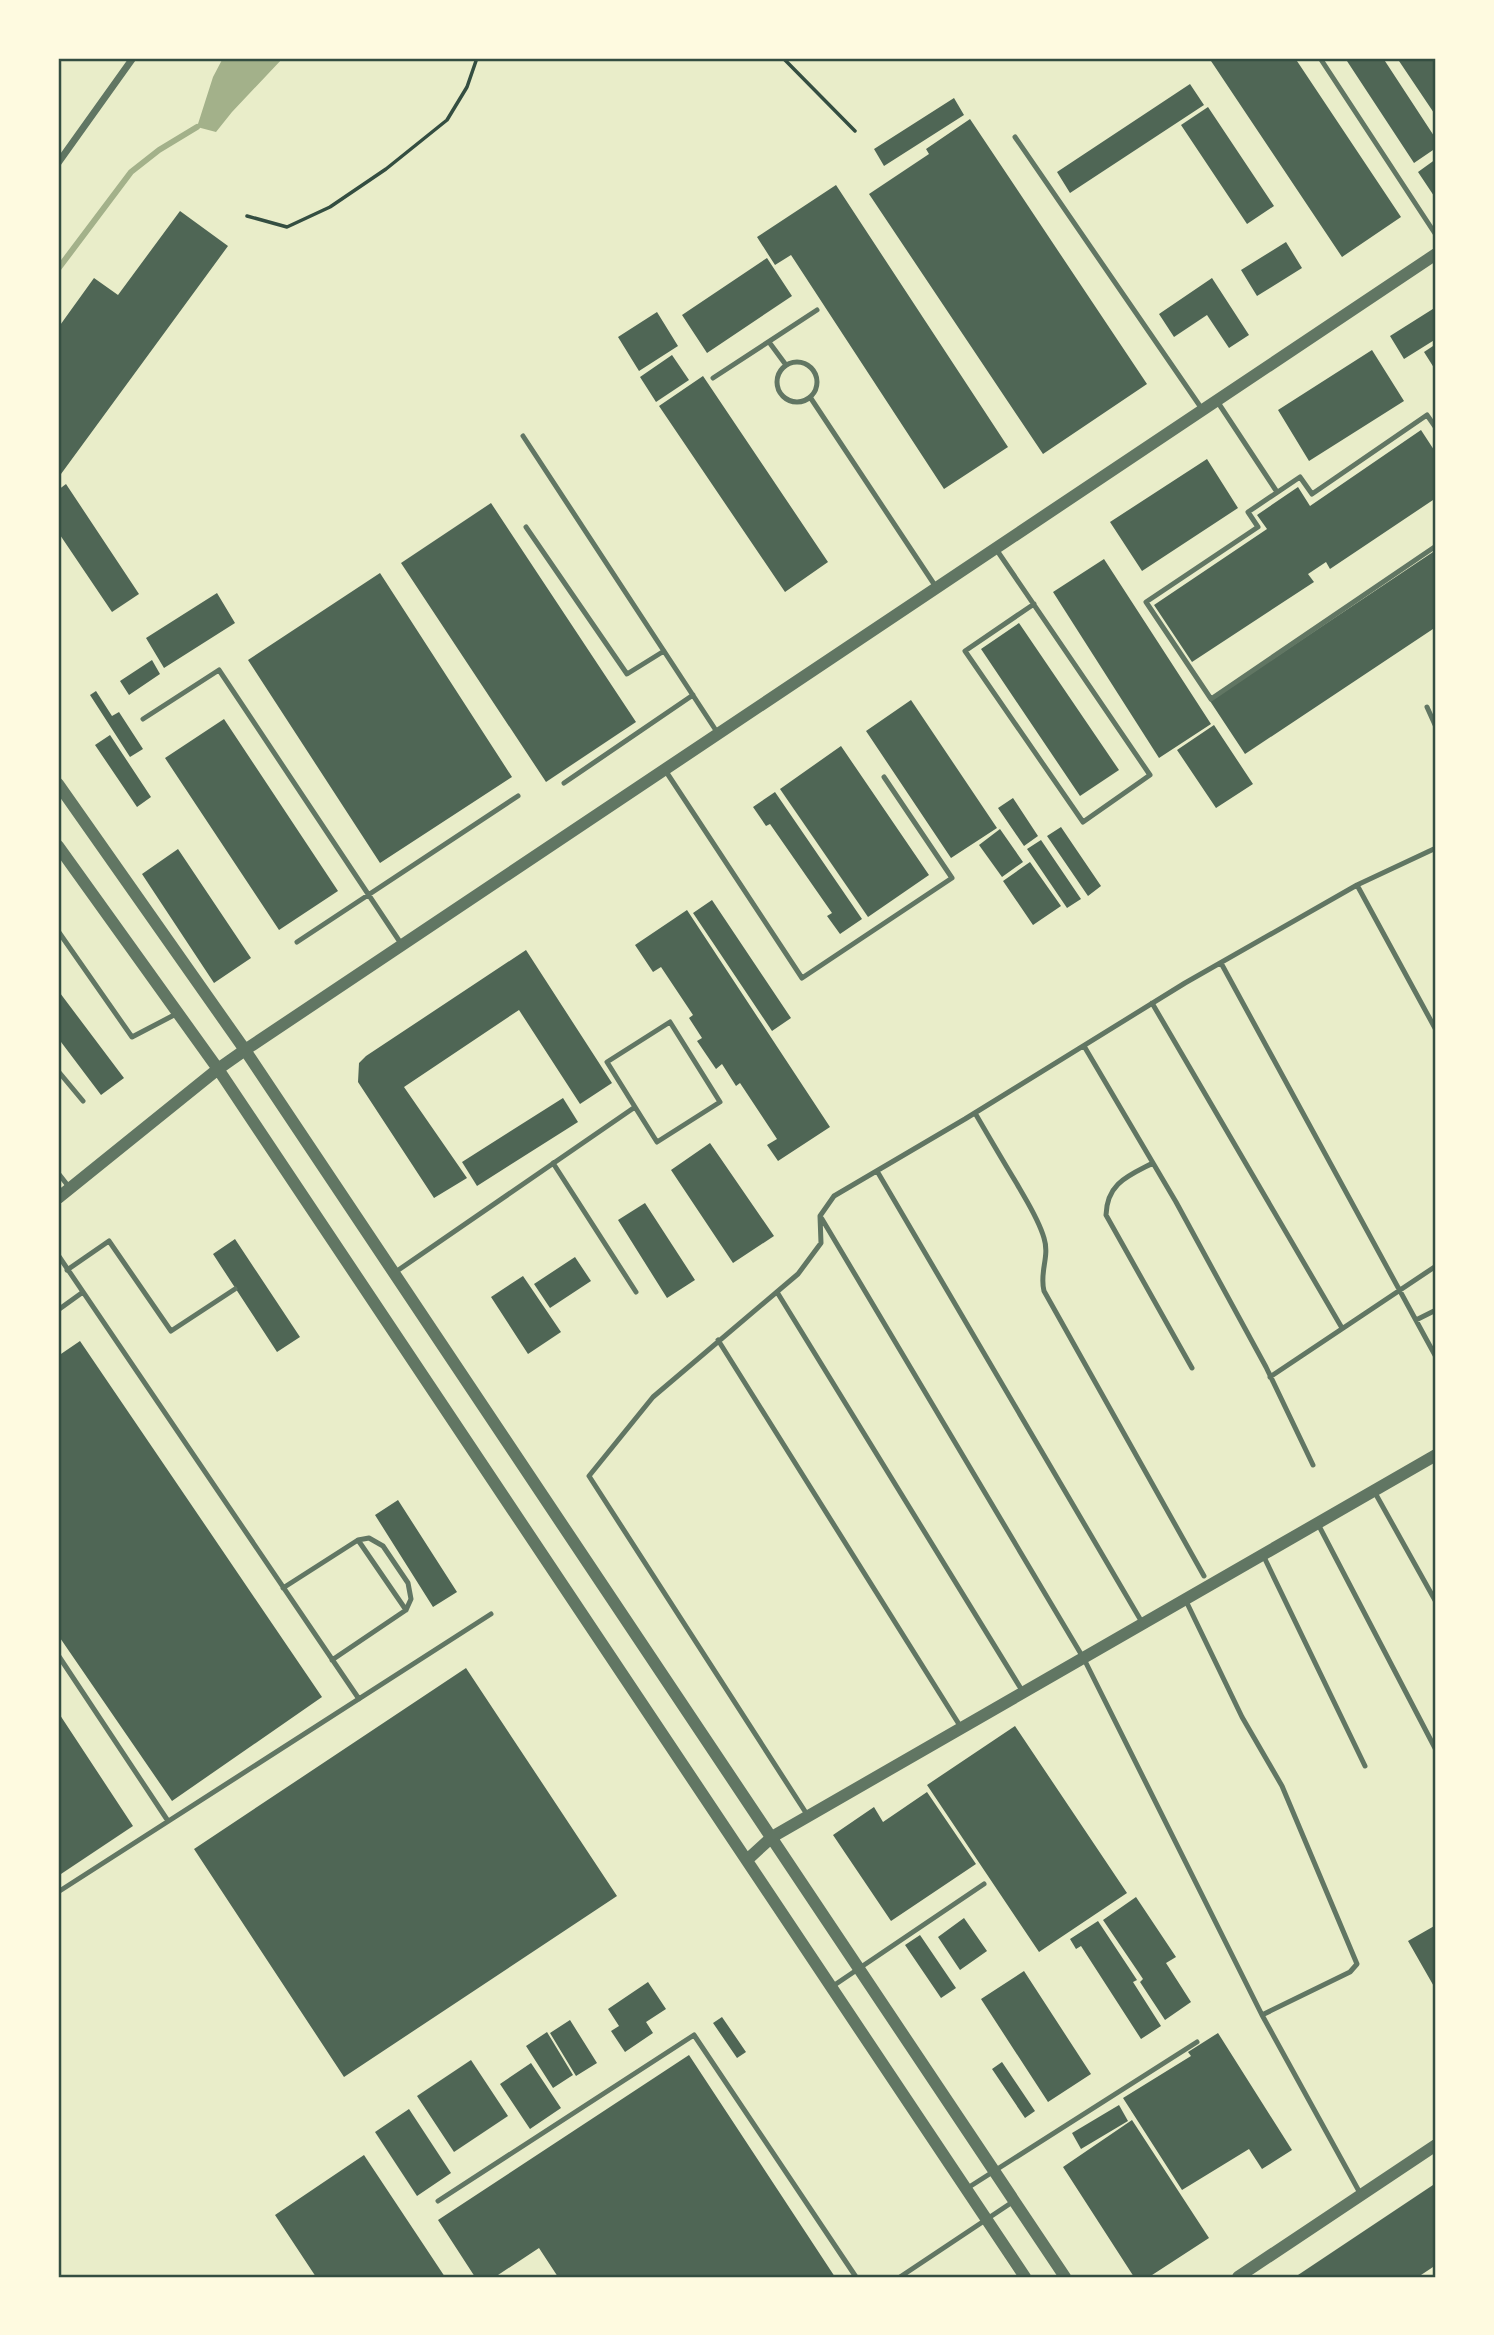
<svg xmlns="http://www.w3.org/2000/svg" width="1494" height="2335" font-family="Inter,sans-serif">
	<rect width="100%" height="100%" fill="#e9edc9"/>
	<!-- water -->
	<path fill="#a3b18a" d="M223,58h60l-51,54 -16,20 -19,-5 16,-50z"/>
	<g fill="none" stroke-linecap="round" stroke-linejoin="round">
		<!-- stream -->
		<path stroke="#a3b18a" stroke-width="6" d="M58,269l73,-97 28,-22 38,-23"/>
	</g>
	<!-- building -->
	<path fill="#4f6655" d="M1209,58h86l106,159 -59,40z
		M1345,58h38l53,81v9l-22,15z
		M1397,58h39v58z
		M1190,84l14,21 -134,88 -13,-21z
		M954,98l10,17 -80,51 -10,-17z
		M1208,107l66,99 -27,18 -66,-99z
		M970,119l177,265 -104,70 -174,-260 60,-40 -3,-5z
		M1436,159v35l-2,2 -16,-24z
		M836,185l172,262 -64,42 -153,-234 -16,10 -18,-28z
		M180,211l48,35 -167,228 -3,-3v-143l36,-50 24,17z
		M1286,242l16,26 -45,28 -16,-26z
		M767,258l25,38 -85,57 -25,-38z
		M1212,278l37,57 -20,13 -22,-33 -33,22 -15,-23z
		M1436,307v32l-32,20 -14,-23z
		M657,312l21,34 -39,25 -21,-34z
		M1436,344v27l-12,-19z
		M1372,350l32,51 -95,60 -31,-51z
		M672,355l17,25 -33,22 -16,-25z
		M703,376l125,186 -43,30 -126,-186z
		M1421,430l15,23v45l-106,71 -4,-7 -18,12 6,8 -122,80 -38,-57 113,-76 -10,-14 41,-28 12,19z
		M1207,459l31,49 -96,63 -32,-49z
		M66,484l73,110 -27,18 -54,-80v-42z
		M491,503l145,219 -90,60 -145,-219z
		M1436,550v77l-191,127 -35,-53z
		M1104,559l107,165 -52,34 -106,-166z
		M380,573l132,204 -132,86 -132,-203z
		M217,593l18,30 -71,45 -18,-30z
		M1019,623l100,147 -39,26 -99,-147z
		M152,660l8,14 -31,21 -9,-14z
		M96,691l16,25 7,-4 24,37 -13,8 -40,-62z
		M911,700l86,128 -46,30 -85,-127z
		M224,719l114,172 -59,39 -114,-172z
		M1214,725l39,59 -37,24 -39,-58z
		M110,735l41,62 -14,10 -42,-62z
		M841,746l88,129 -61,42 -88,-128z
		M775,792l87,127 -22,15 -13,-18 5,-3 -62,-89 -4,2 -13,-19z
		M1013,798l25,38 -14,10 -26,-38z
		M1061,827l40,59 -13,10 -41,-60z
		M1000,829l23,33 -21,15 -23,-32z
		M1041,840l40,59 -14,9 -40,-59z
		M178,849l73,109 -37,25 -72,-109z
		M1030,862l31,44 -28,19 -30,-44z
		M712,900l79,118 -19,13 -79,-118z
		M687,910l143,217 -52,34 -11,-16 10,-6 -37,-56 -4,3 -14,-22 -6,5 -19,-28 5,-3 -13,-20 4,-3 -32,-48 -8,5 -18,-27z
		M526,950l86,133 -32,21 -61,-94 -115,77 63,91 -33,20 -76,-116 1,-19 7,-7z
		M60,993l64,85 -23,17 -43,-57v-44z
		M563,1098l15,24 -101,64 -15,-24z
		M710,1143l64,93 -41,27 -62,-93z
		M645,1203l50,77 -28,18 -49,-78z
		M235,1239l65,98 -23,15 -64,-98z
		M575,1257l16,24 -41,27 -16,-24z
		M523,1276l38,56 -33,22 -37,-57z
		M80,1341l242,356 -150,104 -114,-166v-279z
		M398,1500l59,92 -24,15 -58,-92z
		M466,1668l151,228 -273,181 -150,-228z
		M58,1712l75,114 -75,50z
		M1015,1726l112,167 -88,59 -112,-167z
		M927,1792l49,72 -85,57 -58,-86 41,-28 9,15z
		M1136,1897l40,60 -10,6 25,39 -26,18 -25,-38 3,-3 -40,-59z
		M964,1918l23,33 -27,19 -22,-33z
		M1098,1921l39,59 -4,2 28,44 -20,13 -60,-93 -5,3 -6,-10z
		M1436,1925v65l-28,-49z
		M920,1935l36,53 -15,10 -36,-53z
		M1024,1971l67,103 -43,28 -67,-103z
		M648,1982l18,27 -20,13 7,11 -28,19 -14,-21 8,-5 -11,-17z
		M722,2017l24,35 -9,6 -24,-35z
		M570,2020l27,43 -21,13 -26,-43z
		M547,2032l26,43 -20,13 -27,-42z
		M1218,2033l74,117 -30,19 -13,-20 -67,41 -59,-92 68,-42 -3,-4z
		M689,2055l146,222h-277l-19,-29 -44,29h-20l-37,-57z
		M471,2060l37,56 -54,36 -37,-56z
		M1002,2062l33,49 -10,7 -33,-49z
		M531,2063l30,45 -31,21 -30,-45z
		M1119,2105l9,16 -47,28 -9,-16z
		M409,2109l42,64 -34,23 -42,-64z
		M1132,2120l77,118 -60,39h-15l-71,-110z
		M364,2155l81,122h-129l-41,-62z
		M1436,2183v82l-18,12h-123z"/>
	<g fill="none" stroke-linecap="round" stroke-linejoin="round">
		<!-- path -->
		<path stroke="#344e41" stroke-width="3.5" d="M783,58l72,73
			M247,216l40,11 43,-20 56,-38 61,-49 20,-33 10,-29"/>
		<!-- service -->
		<path stroke="#617663" stroke-width="5" d="M1320,58l116,177
			M1015,137l187,272
			M769,342l17,23
			M777 382a20 20 0 1 1 40 0a20 20 0 1 1-40 0Z
			M713,378l104,-68
			M810,397l126,190
			M1217,401l60,91
			M1436,428l-9,-13 -115,79 -12,-17 -52,35 10,15 -112,75 65,97 225,-153
			M523,436l194,296
			M526,527l101,147 37,-23
			M996,549l154,226 -67,47 -118,-171 69,-47
			M1427,707l9,20
			M143,719l76,-49 183,275
			M665,770l137,208 150,-100 -68,-101
			M564,783l129,-88
			M1357,885l79,145
			M58,931l74,106 44,-23
			M297,942l221,-146
			M1221,963l215,394
			M1152,1003l190,325
			M1084,1046l92,156 90,165 47,98
			M58,1071l25,30
			M975,1113c14,24 28,48 42,71 10,18 21,34 27,54 6,19 -5,34 0,53l160,285
			M553,1163l83,129
			M1153,1163c-25,13 -46,20 -47,52l86,153
			M877,1171l266,453
			M58,1173l11,14
			M822,1219l262,440 178,356 98,178
			M58,1255l301,444
			M67,1270l42,-29 62,90 64,-42
			M394,1273l241,-166 22,35 63,-40 -50,-80 -63,40 28,45
			M777,1292l246,400
			M58,1310l25,-18
			M1416,1320l20,-10
			M718,1340l244,389
			M1270,1377l166,-111
			M1374,1491l62,111
			M1318,1524l118,226
			M358,1540l11,-2 14,8 25,37 3,16 -5,11
			M1263,1555l102,211
			M283,1588l75,-48 48,70 -74,50
			M1186,1601l56,116 40,69 75,178 -7,8 -88,43
			M58,1655l110,166
			M808,1816l-219,-340 64,-79 145,-123 23,-31 -1,-27 14,-20 131,-77 220,-136 172,-98 79,-37
			M58,1892l433,-278
			M833,1986l151,-102
			M966,2189l231,-147
			M438,2201l256,-166 162,242
			M900,2277l114,-76"/>
		<!-- minor -->
		<path stroke="#617663" stroke-width="7" d="M58,163l75,-105"/>
		<!-- tertiary -->
		<path stroke="#617663" stroke-width="12" d="M58,784l187,266 820,1227
			M58,846l160,223 807,1208
			M58,1198l160,-129 27,-19 1191,-796
			M747,1860l25,-23 664,-382
			M1238,2277l198,-132"/>
	</g>
	<!-- border -->
	<rect width="1494" height="2335" fill="none" stroke="#fefae0" stroke-width="119"/>
	<rect x="60" y="60" width="1374" height="2216" fill="none" stroke="#344e41" stroke-width="2.5"/>
</svg>
